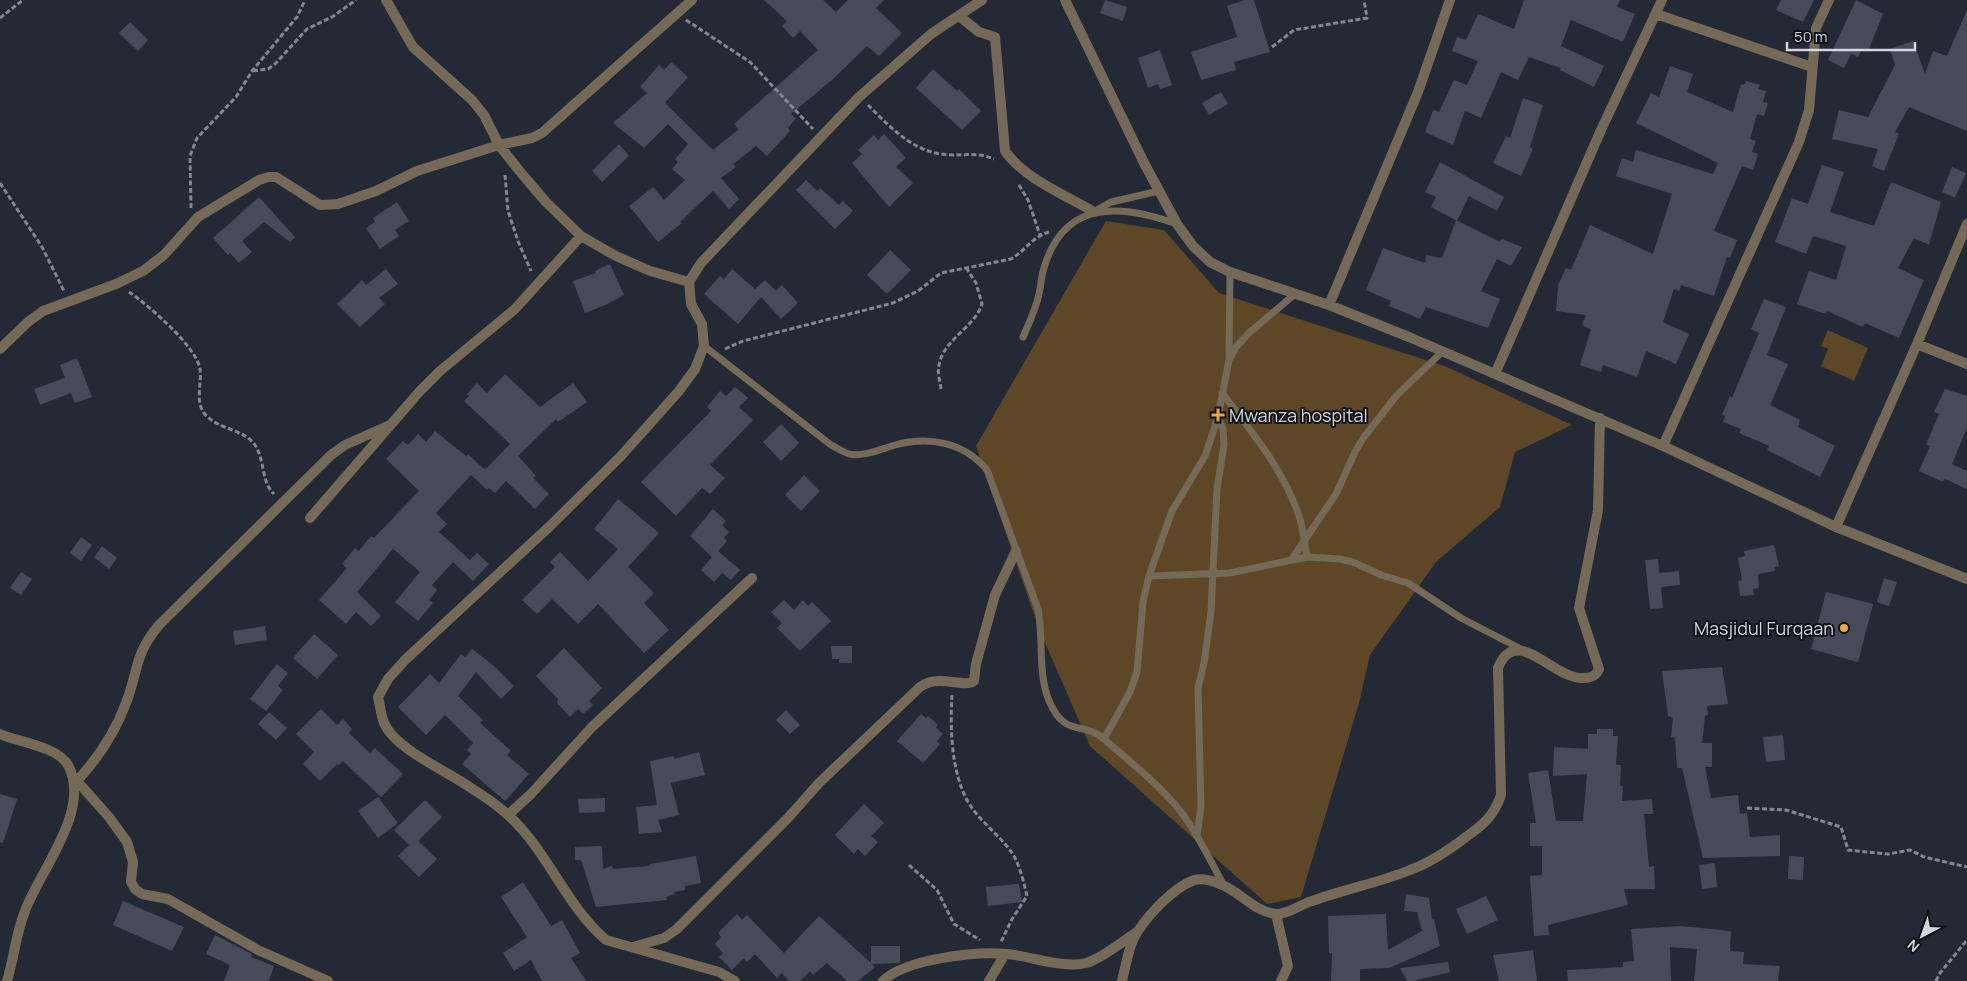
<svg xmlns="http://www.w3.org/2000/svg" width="1967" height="981" font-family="Manrope,sans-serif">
	<rect width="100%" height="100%" fill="#242936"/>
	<!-- green -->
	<path fill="#5d4727" d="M1106,221l58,9 55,63 228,74 125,58 -57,27 -15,55 -64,55 -66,93 -11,48 -58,194 -34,7 -177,-158 -51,-117 -63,-183z
		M1828,330l40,18 -14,33 -33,-15 7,-17 -7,-3z"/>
	<!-- building -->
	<path fill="#464b5a" d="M764,0h59l13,12 12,-12h36l-8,8 26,25 -23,23 -12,-10 -35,34 -41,34 5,4 -8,10 2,3 -23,25 -11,-10 -23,18 3,3 -15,11 18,21 -10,10 -16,-18 -33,31 2,1 -24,19 -29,-36 24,-19 11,13 21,-20 -13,-11 6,-7 -3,-3 13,-15 -20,-20 -24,24 -31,-25 34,-30 -7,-6 19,-22 5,5 7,-8 17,15 -23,26 48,47 26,-21 -5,-5 84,-74 -18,-19 -7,7 -11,-12 5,-5z
		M1105,0l22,7 -4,14 -23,-8z
		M1245,0h9l16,52 -36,10 2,8 -35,10 -10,-28 46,-15 -10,-31z
		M1524,0h96l-3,7 18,7 -12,28 -52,-22 -10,26 43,20 -10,21 -34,-17 1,-2 -32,-11 -11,23 -17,-8 -20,46 -16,-7 -12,34 -28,-13 8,-22 6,2 15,-32 13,5 11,-24 -26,-10 5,-14 9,3 12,-26 36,15z
		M1781,0h33l-11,22 -27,-12z
		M1856,0l27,14 -14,35h-7l-4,8 -7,-3 -7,14 -16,-8z
		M1967,10v121l-58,-24 -14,25 4,2 -15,37 -12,-5 6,-17 -46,-10 7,-29 29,7 27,-52 -5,-16 23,-8 12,33 8,-23 14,5z
		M130,22l18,18 -10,11 -19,-18z
		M1160,50l12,35 -12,4 -2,-5 -10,4 -10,-30z
		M1670,66l23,8 -6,18 46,20 8,-28 3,1 2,-4 14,4 -2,4 8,2 -3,11 5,1 -4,13 -7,-2 -7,25 6,2 -4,11 6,2 -5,16 -11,-4 -28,65 23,9 -7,18 -3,-1 -13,39 -33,-11 -2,6 -5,-2 -11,33 26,12 -13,30 -30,-13 -9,26 -34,-12 -2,7 -21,-7 11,-36 -9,-4 4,-10 -30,-4 2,-26 8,-17 5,2 19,-45 63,29 19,-60 -56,-18 6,-18 11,4 3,-12 77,24 5,-11 -82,-40 15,-30 8,4z
		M933,69l24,22 2,-2 22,22 -19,19 -46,-42z
		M1221,92l7,12 -19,11 -7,-12z
		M1523,98l20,7 -13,42 3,2 -12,27 -28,-13 13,-27 4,2z
		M884,134l22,24 -10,9 17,16 -24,24 -37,-44 10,-9 -4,-4 16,-15 4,5z
		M619,144l10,12 -27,26 -10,-11z
		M1440,162l64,35 -7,14 -28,-15 -12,25 -26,-14 5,-10 -11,-5z
		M1822,165l22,7 -14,40 44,14 17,-44 50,20 -12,43 -15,-7 -16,30 26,12 -25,58 -34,-15 -2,4 -36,-16 -1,3 -29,-10 12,-33 27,9 10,-34 -33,-10 -7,18 -31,-12 17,-44 16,6z
		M1952,167l14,6 -11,25 -13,-6z
		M806,180l11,11 3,-3 19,17 4,-4 10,10 -18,18 -39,-39z
		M259,197l36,40 -5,5 -26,-20 -22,19 10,11 -13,11 -9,-10 -2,2 -15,-17z
		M397,202l12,19 -14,9 4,6 -19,13 -14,-21 9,-6 -2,-4z
		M1456,220l44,22 2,-3 20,8 -11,19 -14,-7 -16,32 19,8 -12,29 -62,-21 -6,12 -31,-13 2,-5 -25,-11 17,-42 42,15 1,-8 16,3z
		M890,250l21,20 -24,24 -20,-19z
		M610,264l14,31 -19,10 -20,8 -12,-32 23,-8 -1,-2z
		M386,269l12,15 -19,14 6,6 -25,23 -23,-23 25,-24 4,5z
		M732,269l23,20 10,-9 11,11 6,-6 16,18 -17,16 -20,-22 -23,27 -34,-30 16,-18 4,3z
		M1764,299l22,8 -19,48 21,9 -18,41 30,15 -2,7 37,19 -15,31 -53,-27 2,-4 -30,-13 2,-4 -18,-7 2,-6 -3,-1 8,-19 2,2 27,-65 -8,-4z
		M77,358l15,39 -17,6 -4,-10 -31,12 -6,-16 31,-11 -5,-13z
		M505,374l35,33 33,-24 14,19 -29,20 -2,-3 -38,37 18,20 -3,2 16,16 -14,15 -29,-28 -11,12 -6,-5 -2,2 -16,-15 -35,38 11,11 -8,8 31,28 7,-7 12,11 -16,17 -20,-19 -21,23 5,5 -8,10 4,3 -15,18 -23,-19 25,-30 -27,-23 -36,43 24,24 -10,10 -15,-14 -10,12 -27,-24 28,-32 -5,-4 13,-16 4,3 12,-15 3,2 45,-47 -33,-32 17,-18 5,4 10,-11 8,8 9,-11 31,25 2,-2 16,15 3,-1 23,-24 -46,-43 5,-5 -2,-2 10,-11 10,10z
		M735,387l13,11 -9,9 14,13 -43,45 15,13 -15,16 -8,-6 -26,28 -35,-34 70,-71 -4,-4 13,-16 6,5z
		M1945,389l22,7v32l-15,36 15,7v18l-22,-10 -2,3 -24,-11 11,-25 -4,-1 13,-31 -5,-2z
		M781,424l18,19 -18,18 -18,-19z
		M804,475l16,16 -19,20 -16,-16z
		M618,499l41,34 -31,34 26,26 -10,10 25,27 -25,23 -46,-49 -20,20 -26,-25 -15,15 -15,-14 33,-33 -5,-5 10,-10 28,29 30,-32 -24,-20z
		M713,509l13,12 -4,4 7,7 -5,6 3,3 -9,10 22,19 -9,10 -9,-7 -8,9 -13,-12 11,-13 -22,-21z
		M81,537l11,8 -11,16 -11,-8z
		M1774,545l5,21 -5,1 1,4 -17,3 1,14 -6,1 1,6 -14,1 -2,-15 4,-1 -4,-22 7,-2 -1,-5z
		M102,546l15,12 -8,11 -15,-12z
		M1658,559l1,14 20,-2 1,14 -19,2 2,21 -13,1 -5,-49z
		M21,572l11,7 -11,16 -11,-7z
		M1884,578l13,4 -8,24 -12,-4z
		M1826,592l47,12 -15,58 -47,-13z
		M784,600l10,10 9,-10 5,6 4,-4 19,19 -31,30 -23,-23 5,-5 -11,-11z
		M265,626l2,14 -32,5 -2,-14z
		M314,634l24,21 -21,24 -24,-21z
		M831,646h21v17h-13v-4h-7z
		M564,648l38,40 -13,13 4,4 -10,9 -5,-5 -8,8 -13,-14 1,-4 -22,-23z
		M472,649l21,16 21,21 -13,13 -25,-27 -18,24 25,24 -3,3 31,28 -4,4 22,19 -24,27 -43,-37 9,-10 -4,-4 6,-7 -28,-28 -19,20 -28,-28 32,-33 9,9 22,-29 4,3z
		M277,664l11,9 -10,13 5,4 -17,21 -16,-12z
		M1722,667l6,37 -21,2 1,9 -3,1 -3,27h10v24h-7l6,31 27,-3 2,19 7,-1 3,24 30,-2v21l-77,2 -21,-90h-5l-2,-30 -4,-1 2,-19 -5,-2 -6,-45z
		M321,709l16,16 6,-6 9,10 -3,4 21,20 5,-5 28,26 -22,23 -38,-36 -4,4 -2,-1 -17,17 -17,-17 11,-12 -18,-18z
		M786,710l14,15 -10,9 -14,-14z
		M269,712l18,16 -11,12 -18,-16z
		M921,714l5,4 2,-2 10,9 -2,3 7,6 -6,7 3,3 -17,19 -26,-22z
		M1597,729h16v7h5l-2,29h5l-1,21h3l-1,15 30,-2 1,15h-9l5,53 5,-1 1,23h-31l4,16 -80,20 1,10 -15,1 -4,-60 12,-1v-29h-12v-23h6l-8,-50 20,-3 8,51h27l4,-47 -34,2 1,-29 34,2v-15h9z
		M1783,735l2,25 -19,2 -3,-25z
		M699,752l6,23 -34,8 8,32 -21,5 4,12 -23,2 -3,-27 21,-2 -7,-44 24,-5v3z
		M0,794l17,5 -14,44 -3,-1z
		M378,797l20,26 -20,15 -20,-27z
		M605,798v14l-26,1 -1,-14z
		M425,800l17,17 -24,24 19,18 -18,18 -21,-21 11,-11 -15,-15z
		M864,804l20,19 -13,13 7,6 -13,14 -7,-7 -4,5 -19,-19z
		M602,846l1,23 9,-3 1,3 37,-3v-2l46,-8 5,27 -16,3v4l-11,2 1,2 -9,3 1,3 -71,7 -15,-47h-6v-13z
		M1789,856l15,1 -1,23 -15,-1z
		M1715,863l2,24 -15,2 -3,-24z
		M523,882l28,44 11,-6 18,33 -9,5 15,23h-44l-11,-21 -17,11 -11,-18 24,-16 -26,-40z
		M1019,884l3,18 -34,4 -2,-19z
		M1406,894l23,4 3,22 2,-1 6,27 -51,22 -29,1v12h-29l1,-28h-3l-1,-37 58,-2 2,36 34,-19 -5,-19 -13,-1z
		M1486,896l12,24 -31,14 -11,-25z
		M123,901l61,26 -12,24 -59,-26z
		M737,914l5,6 5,-5 37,38 35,-37 52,47v-17h29v17l-28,1 3,3 -17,14h-11l-20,-18 -14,12 -3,-4 -10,10h-11l-7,-8 -5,5 -22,-24 -8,8 -3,-4 -12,12 -13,-13 4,-4 -8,-9 6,-7 -3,-4z
		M1681,926l50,5 -1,20 14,1 -1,12 37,2 -2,15h-84l3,-32 -27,-2 1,34h-103l-1,-11 56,-3v-5l11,-1 -3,-32z
		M215,935l37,19 -1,3 23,9 -5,15h-45l6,-16 -24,-11z
		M1533,950l4,31h-38l-6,-26z
		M1448,962l2,10 -37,9h-6l-7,-13z"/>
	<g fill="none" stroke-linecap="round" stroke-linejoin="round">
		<!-- path -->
		<path stroke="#838792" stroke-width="3" stroke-dasharray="5 2.5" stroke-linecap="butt" d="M0,18l23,-18
			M686,20l64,42 63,67
			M1272,47l22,-17 73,-12 -3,-18
			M253,71l15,-2 7,-5 32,-35 25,-12 24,-17
			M868,105c20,20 43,45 73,49 18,3 35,-3 53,5
			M505,175l3,36 10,30 13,30
			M0,183l42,64 22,44
			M1019,185l9,15 12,35
			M191,208l-1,-52 7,-18 39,-41 16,-26 45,-54 8,-17
			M129,292c18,12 68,55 71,77 2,14 -5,32 4,44 13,17 39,15 51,32 10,15 6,37 19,49
			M725,349l18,-8 150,-38 25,-12 23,-18 70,-14c14,-8 21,-22 38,-27
			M941,389c-1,-8 -4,-17 -2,-24 4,-25 36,-38 43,-61l-6,-21 -9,-14
			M952,695c-2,33 -1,75 15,105 12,22 34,35 47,56 6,11 10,27 13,40l-15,23 -11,23
			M1747,808l39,2 55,17 7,23 40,4 22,-4 14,7 43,10
			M909,865l28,25 17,34 26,16
			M1936,981l4,-8 27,-33"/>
		<!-- service -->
		<path stroke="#756958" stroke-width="7" d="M1095,211l16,-9 48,-11
			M1023,337c6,-14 13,-28 16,-43 2,-8 2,-18 5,-26 20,-69 77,-64 133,-44
			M704,346l127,99c6,3 12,7 18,9 15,3 32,-5 46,-9 34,-9 69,-3 92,25l51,139c6,31 -1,65 12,94 16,35 33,18 54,36 25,22 57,47 77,73 17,22 29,48 42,72
			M1229,357l1,-85
			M1222,393c29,38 64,80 78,126 3,12 5,26 7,38
			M1292,559l44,-65 19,-42 9,-15 33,-42 45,-43
			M1149,576l81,-3 77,-16 33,2 13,3 28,13 27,8 53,35 60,31
			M1104,739l26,-47 7,-20 6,-70 6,-26 23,-65 33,-55 13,-39 11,-57 7,-13 13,-14 46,-39
			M1197,836l4,-29 -3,-119 6,-25 7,-51 6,-123 7,-44 -1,-16 -5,-12"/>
		<!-- minor -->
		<path stroke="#756958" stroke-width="10" d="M386,0l27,47 59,53 12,15 15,30 23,29 24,28 35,34 35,20 34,15 39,11
			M1065,0l79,163 33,61 16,22 17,16 20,10 99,33 80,32 254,109 173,81 131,52
			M1656,14l156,53
			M959,16l20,16 16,5 10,114c21,29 59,43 89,61
			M1329,305l89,-213 32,-92
			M1917,344l50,20
			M0,349l28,-27 15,-11 73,-27 27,-13 21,-16 34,-38 61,-37 10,-3h7l44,28 18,-1 38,-13 41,-20 82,-26 33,-7 10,-5 150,-133
			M1495,374l106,-244 61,-130
			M1663,446l136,-304 10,-32 7,-82 13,-28
			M310,518l110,-127 20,-20 75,-62 66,-73
			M1836,527l81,-183 50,-120
			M0,734c19,8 58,13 68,31 24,45 -28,105 -43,146 -9,22 -11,47 -18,70
			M77,781l32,36 18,25 6,20 -2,20 4,7 7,5 26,5 90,51 70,31
			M74,784c22,-23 41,-51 52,-81 13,-34 8,-48 33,-78l172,-170 14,-10 45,-20
			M508,815l23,-21 61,-67 160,-149
			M1276,914l12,52 -7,15
			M633,947l31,-9 13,-9 110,-110 32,-36 101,-96c20,-14 43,2 54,-6l2,-17 19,-69 21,-44
			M735,981l-16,-9 -113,-32c-41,-35 -58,-89 -98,-125 -11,-10 -24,-19 -37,-27 -24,-17 -76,-39 -87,-65 -3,-8 -4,-18 -6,-26l10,-18 17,-19 144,-133 72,-71 58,-65 16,-22 9,-23 -2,-22 -11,-20 -2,-22 12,-19 158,-166 72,-63 51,-34
			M883,981c22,-22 93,-30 124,-27 22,2 58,15 79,9 15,-4 37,-22 51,-31
			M989,981l16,-27
			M1122,981c4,-16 7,-37 16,-50 12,-18 35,-43 56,-51 8,-2 19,1 26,4 20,7 35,29 57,30 12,0 24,-10 35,-13 32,-12 67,-18 98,-31 20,-7 39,-20 56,-33 17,-12 28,-21 35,-42l-3,-127c18,-45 55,11 85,10 8,0 13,-2 16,-9l-20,-61 19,-98 2,-92"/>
	</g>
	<!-- markers -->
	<g fill="#eca93a" stroke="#101218" stroke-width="2">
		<path d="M1215.5 407.5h5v5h5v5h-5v5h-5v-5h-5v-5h5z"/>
		<circle cx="1844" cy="628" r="5"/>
	</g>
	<g text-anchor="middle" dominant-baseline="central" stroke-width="4" stroke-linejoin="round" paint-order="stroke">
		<!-- poi labels -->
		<g font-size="18" fill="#d3d6df" stroke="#101218" text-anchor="start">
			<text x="1229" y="415">Mwanza hospital</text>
			<text x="1834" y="628" text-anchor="end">Masjidul Furqaan</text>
		</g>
	</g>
	<!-- north arrow -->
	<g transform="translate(1922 936) rotate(221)" stroke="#101218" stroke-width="4" paint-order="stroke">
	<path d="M0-4L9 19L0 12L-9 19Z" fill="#d3d6df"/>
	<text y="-8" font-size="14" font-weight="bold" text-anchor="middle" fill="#d3d6df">N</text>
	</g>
	<!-- scale -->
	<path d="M1787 42v8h128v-8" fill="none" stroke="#d3d6df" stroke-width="2.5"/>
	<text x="1794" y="42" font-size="15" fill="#d3d6df" stroke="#101218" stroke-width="4" paint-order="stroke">50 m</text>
</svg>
